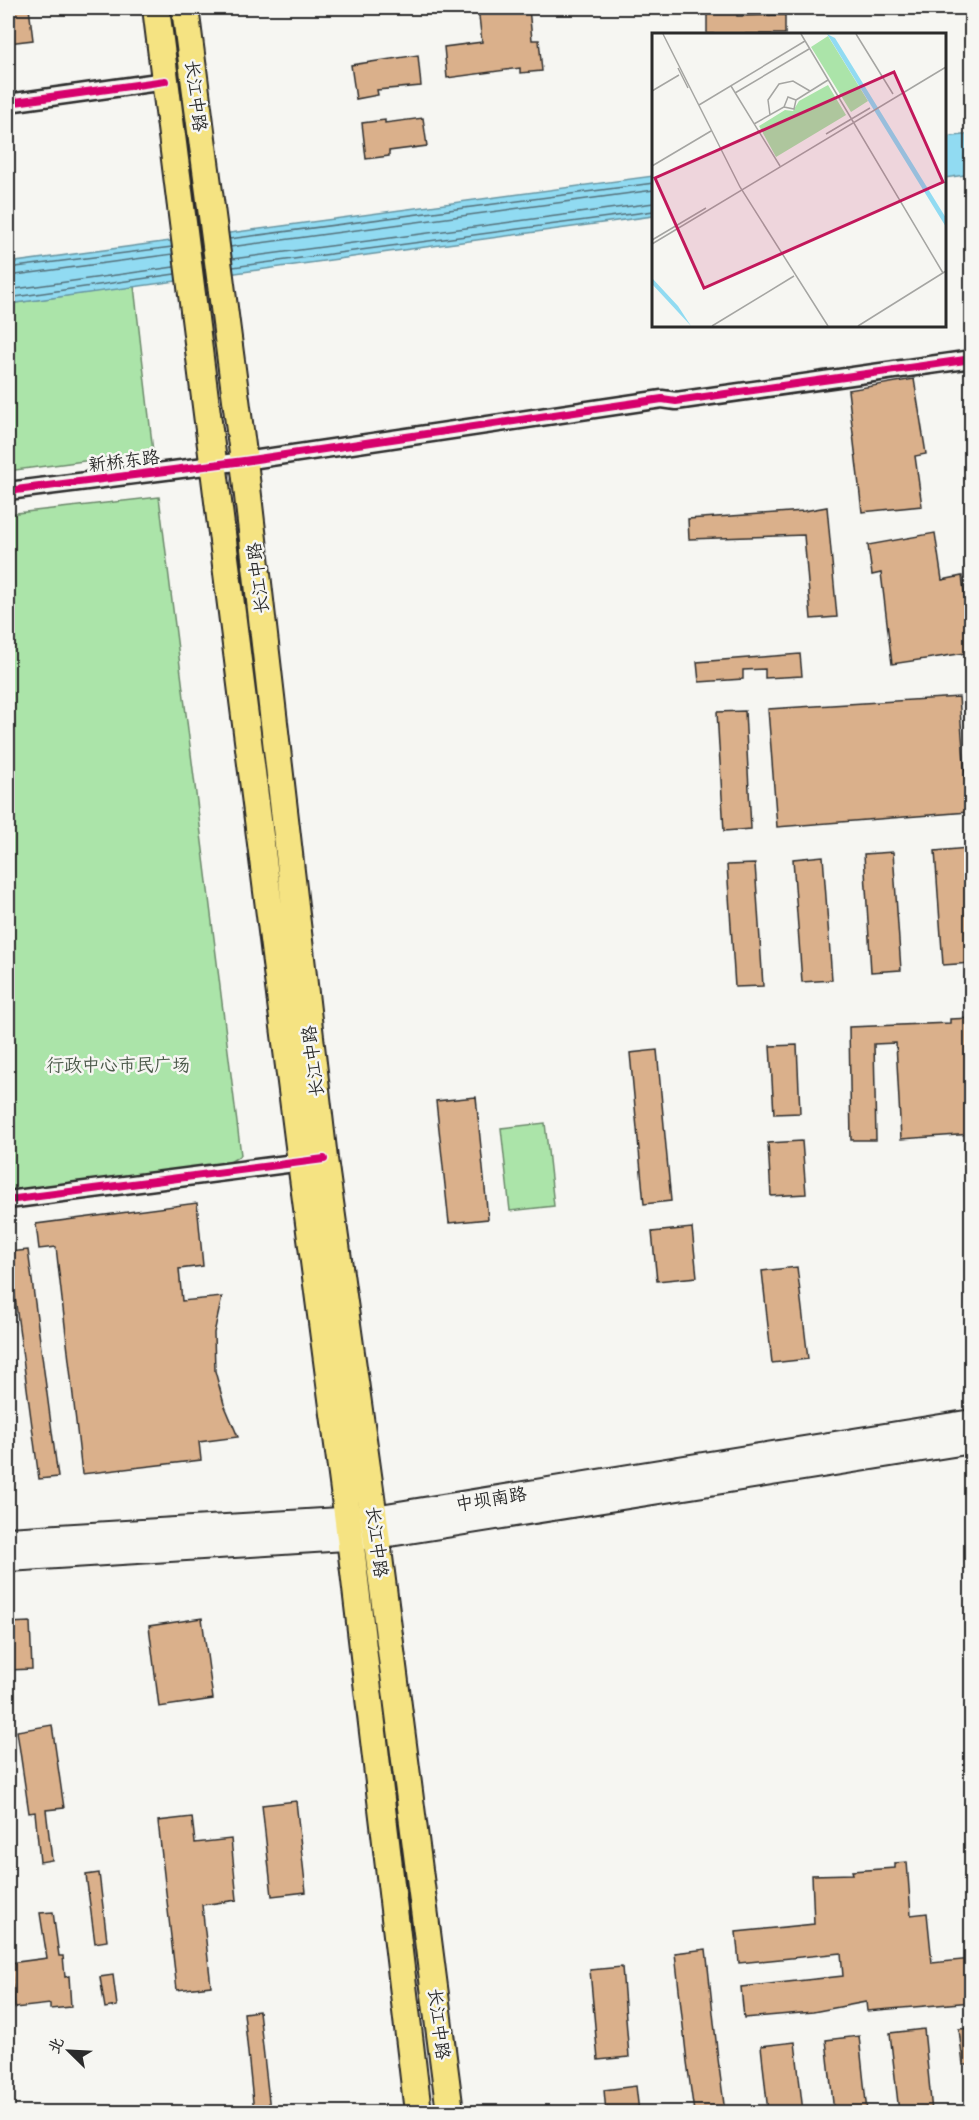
<svg xmlns="http://www.w3.org/2000/svg" width="979" height="2120" font-family="Sriracha,'LXGW WenKai TC',sans-serif">
	<rect width="100%" height="100%" fill="#f6f6f2"/>
	<filter id="ink" filterUnits="userSpaceOnUse"><feTurbulence type="fractalNoise" baseFrequency=".0167" numOctaves="2"/><feDisplacementMap in="SourceGraphic" scale="12" xChannelSelector="R" yChannelSelector="G"/><feConvolveMatrix kernelMatrix="1 2 1 2 8 2 1 2 1" color-interpolation-filters="sRGB"/></filter>
	<g filter="url(#ink)">
		<!-- green -->
		<path fill="#abe4a9" stroke="#6b886a" stroke-width="1.5" d="M134,286l19,166 -145,19v-167z
			M159,497l82,658 -14,9 -219,28v-678z
			M545,1123l9,83 -44,5 -9,-83z"/>
		<!-- water -->
		<path fill="#91dbf2" stroke="#6895a2" stroke-width="1.5" d="M971,134v40l-26,4v-41z
			M653,176v40l-645,88v-41z"/>
		<g fill="none" stroke-linecap="round" stroke-linejoin="round">
			<!-- shore -->
			<path stroke="#54717b" stroke-width="1.5" d="M229,239l425,-56
				M230,247l424,-57
				M232,259l422,-56
				M233,267l421,-56
				M8,268l164,-21
				M8,276l165,-22
				M8,290l166,-23
				M8,298l167,-24"/>
		</g>
		<!-- building -->
		<path fill="#dab08b" stroke="#2b2b2b" stroke-width="1.5" d="M8,8h21l4,32 -25,3z
			M478,8h51l3,32h7l3,31 -22,2v-5l-73,10 -3,-31 38,-5z
			M707,8h30v8l48,-1v19h-78z
			M418,55l3,31 -44,4 1,5 -22,4 -5,-34z
			M423,118l4,28 -38,5v5l-23,3 -4,-36 23,-3v3z
			M914,379l12,75 -11,2 7,50 -60,6 -14,-122z
			M827,507l10,110 -26,2 -7,-84 -115,4 -1,-20 116,-8z
			M935,533l7,47 20,-4 10,76 -80,12 -11,-91 -9,2 -4,-30z
			M800,654l2,22 -37,2v-9l-22,1v9l-44,3 -2,-20z
			M959,697l9,115 -191,15 -9,-118z
			M745,711l6,118 -27,2 -7,-119z
			M968,848l4,115 -29,2 -8,-114z
			M893,852l8,118 -30,2 -7,-118z
			M823,856l9,124 -30,2 -9,-123z
			M755,864l8,122 -28,1 -8,-122z
			M972,1018v116l-71,5 -5,-96 -22,1 2,96h-25l-2,-113 101,-4v-4z
			M797,1045l3,68 -26,1 -4,-68z
			M657,1050l14,151 -27,3 -14,-151z
			M476,1097l12,122 -39,4 -13,-122z
			M802,1141l4,53 -35,2 -3,-53z
			M197,1203l6,63 -24,3 3,32 40,-4 -8,36 1,38 9,33 14,33 -39,5 2,18 -119,14 -26,-227 -17,2 -3,-25z
			M692,1228l5,49 -40,4 -5,-49z
			M28,1250l30,227 -19,2 -30,-227z
			M797,1267l11,92 -36,4 -10,-92z
			M202,1618l11,81 -54,8 -10,-81z
			M30,1622l2,47 -24,1v-47z
			M52,1725l12,83 -18,2 6,50 -12,2 -5,-50 -6,1 -12,-82z
			M296,1801l10,91 -34,4 -10,-91z
			M192,1817l3,26 36,-4 6,61 -35,5 9,81 -34,4 -19,-169z
			M907,1862l4,53 16,-2 5,50 40,-4v43l-105,9 -1,-9 -53,10 -69,6 -3,-31 102,-11 -2,-23 -102,10 -3,-31 78,-8 -2,-49 41,-1 -1,-3 43,-3v-5z
			M99,1873l8,68 -12,2 -9,-68z
			M53,1912l6,44h4l2,21 4,-1 2,31 -21,2v-5l-35,4 -5,-45 37,-5 -7,-45z
			M706,1949l12,110 7,53h-31l-7,-50 -12,-109z
			M622,1967l7,90 -31,3 -8,-90z
			M113,1975l4,31 -12,2 -5,-31z
			M259,2011l11,99 -16,2 -10,-99z
			M972,2028v37h-9l-4,-36z
			M924,2029l8,83h-33l-9,-79z
			M859,2036l8,76h-33l-8,-72z
			M795,2042l8,70h-35l-7,-66z
			M636,2086l3,26h-33l-2,-22z"/>
		<g fill="none" stroke-linecap="round" stroke-linejoin="round">
			<defs>
				<path id="minor" d="M8,103l157,-22
					M8,491l236,-30 418,-62 14,2 296,-42
					M8,1200l302,-39"/>
				<path id="secondary" d="M8,1540l366,-22 598,-96
					M8,1559l369,-23 595,-95"/>
				<path id="primary" d="M156,8l145,1154 47,359 70,591
					M185,8l59,453 80,698 50,359 76,594"/>
			</defs>
			<!-- minor casing -->
			<use href="#minor" stroke="#2b2b2b" stroke-width="21"/>
			<!-- secondary casing -->
			<use href="#secondary" stroke="#2b2b2b" stroke-width="28"/>
			<!-- primary casing -->
			<use href="#primary" stroke="#2b2b2b" stroke-width="30"/>
			<!-- minor -->
			<use href="#minor" stroke="#f6f6f2" stroke-width="16"/>
			<!-- secondary -->
			<use href="#secondary" stroke="#f6f6f2" stroke-width="24"/>
			<!-- primary -->
			<use href="#primary" stroke="#f5e382" stroke-width="26"/>
			<defs>
				<path id="cycleway" d="M8,103l157,-22
					M8,491l236,-30 418,-62 14,2 296,-42
					M8,1200l316,-41"/>
			</defs>
			<!-- cycleway casing -->
			<use href="#cycleway" stroke="#f6f6f2" stroke-width="11"/>
			<!-- cycleway -->
			<use href="#cycleway" stroke="#d6006c" stroke-width="8"/>
		</g>
	</g>
	<g text-anchor="middle" dominant-baseline="central" stroke-width="5" stroke-linejoin="round" paint-order="stroke">
		<!-- street labels -->
		<g font-size="18" fill="#2b2b2b" stroke="#f6f6f2">
			<text transform="translate(196 96) rotate(83)">长江中路</text>
			<text transform="translate(124 461) rotate(-7)">新桥东路</text>
			<text transform="translate(258 578) rotate(-97)">长江中路</text>
			<text transform="translate(313 1061) rotate(-97)">长江中路</text>
			<text transform="translate(491 1499) rotate(-9)">中坝南路</text>
			<text transform="translate(377 1542) rotate(83)">长江中路</text>
			<text transform="translate(439 2024) rotate(83)">长江中路</text>
		</g>
		<!-- park labels -->
		<g font-size="18" fill="#4b594a" stroke="#f6f6f2">
			<text x="118" y="1065">行政中心市民广场</text>
		</g>
	</g>
	<!-- overview -->
	<g transform="translate(652 33)">
		<rect width="294" height="294" fill="#f6f6f2"/>
		<path d="M176,3l40,65 -17,11 -40,-65zM176,52l18,30 -70,42 -17,-31 26,-16 8,1 6,-10z" fill="#abe4a9"/>
		<path d="M175,1l8,4 111,180v9zM0,245l26,28 13,20 -39,-42z" fill="#91dbf2"/>
		<path fill="none" stroke="#a5a5a2" stroke-width="1.5" d="M11,1l77,153 88,139M149,1l142,239M204,1l37,60M26,35l10,20M79,53l49,80M0,58l27,-16M83,60l74,-44M144,67l32,-20M47,72l106,-64M118,82l-2,-15 11,-16 14,-3 17,10M102,91l30,-17 4,-10 8,3 -2,9 -10,-2M174,101l44,-26M0,133l59,-35M0,207l54,-32M0,211l294,-177M60,293l82,-50M206,293l88,-55"/>
		<path fill="#c2185b" fill-opacity="0.15" stroke="#c2185b" stroke-width="3" d="M242,39l49,110 -239,106 -49,-110z"/>
		<rect width="294" height="294" fill="none" stroke="#2b2b2b" stroke-width="3"/>
	</g>
	<!-- margin -->
	<rect width="979" height="2120" fill="none" stroke="#f6f6f2" stroke-width="30"/>
	<rect x="15" y="15" width="949" height="2090" fill="none" stroke="#2b2b2b" stroke-width="2" filter="url(#ink)"/>
	<!-- north arrow -->
	<g transform="translate(69 2051) rotate(294)" stroke="#f6f6f2" stroke-width="4.5" paint-order="stroke">
	<path d="M0-4.5L10 22L0 15L-10 22Z" fill="#2b2b2b"/>
	<text y="-9" font-size="16" font-weight="bold" text-anchor="middle" fill="#2b2b2b">北</text>
	</g>
</svg>
